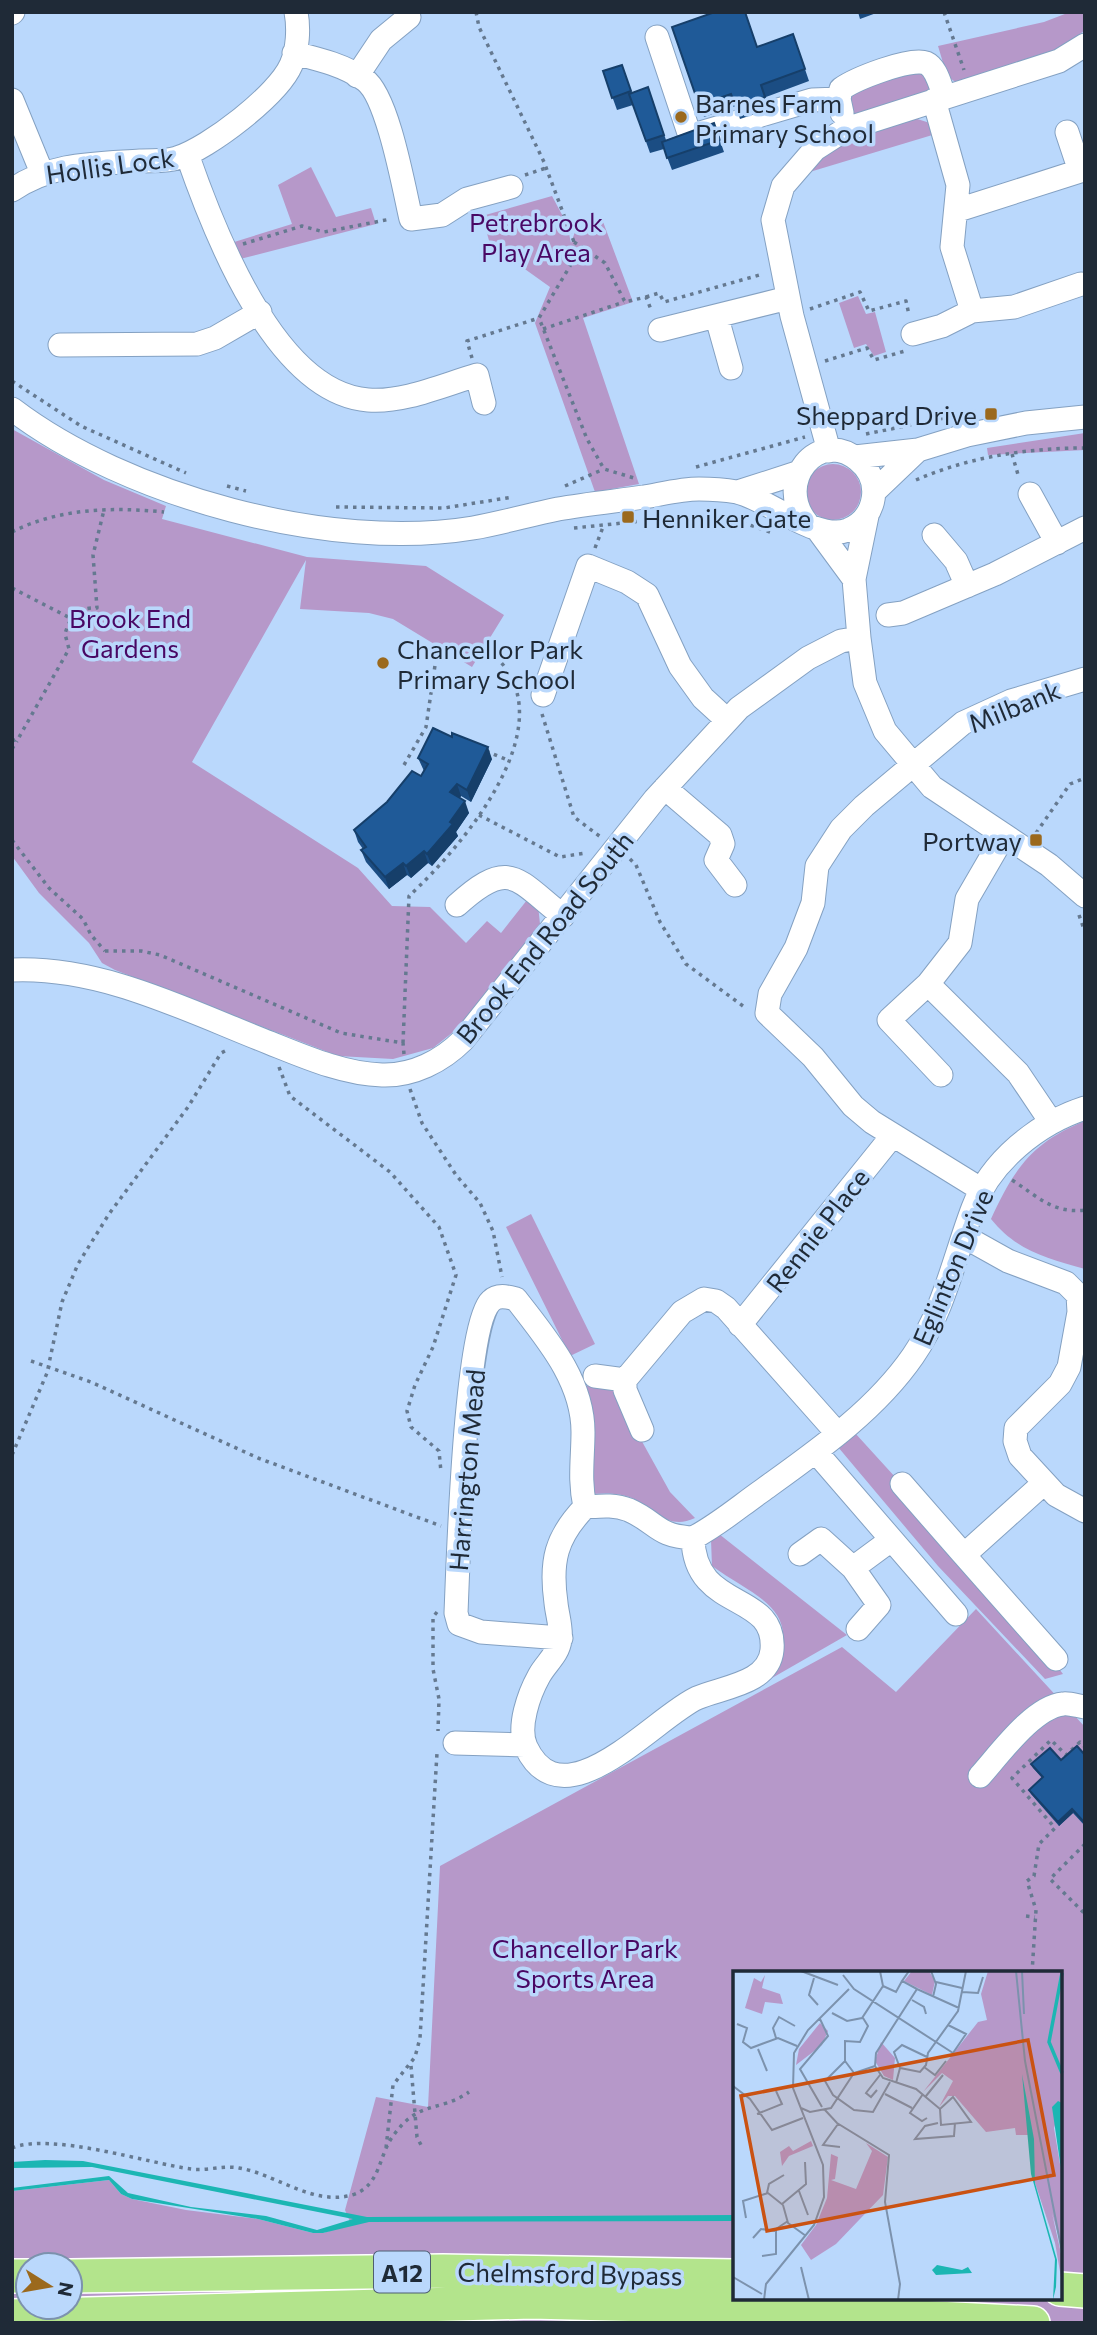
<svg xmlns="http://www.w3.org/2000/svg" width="1097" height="2335" font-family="Commissioner,sans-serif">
	<rect width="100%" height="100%" fill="#bad8fc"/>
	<!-- green -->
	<path fill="#b698c9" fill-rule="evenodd" d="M1070,12h15v18l-30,24 -94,32 -14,-10 -9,-30 106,-24z
		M922,69l9,13 -2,9 -71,26 -9,-5 -1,-19z
		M914,118l16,5 9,10 -136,41 29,-28z
		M311,167l25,50 35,-9 5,16 -136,35 -9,-16 61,-19 -14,-39z
		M552,196l15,28 4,19 5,-14 26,-10 31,83 -50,16 56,166 -44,8 -60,-169 15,-36 -60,-43 -8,-28z
		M858,296l8,18 9,-2 11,40 -12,4 -8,-12 -12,4 -15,-45z
		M12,429l92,51 62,26 -4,13 145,38 119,9 78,49 -32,52 -79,-48 -24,-6 -69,-4 6,-49 -114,202 166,106 34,38 38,1 36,36 21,-22 14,12 26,-33 11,5 2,19 -7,14 -66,83 -34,27 -40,11 -55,-3 -223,-86 -13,-7 -13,-20 -50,-50 -27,-37z
		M1085,433v17l-97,5 -1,-7z
		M805 492a28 28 0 1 1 56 0a28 28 0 1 1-56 0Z
		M1085,1121v148c-39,-11 -68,-18 -94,-50 23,-50 41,-77 94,-98z
		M531,1214l64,130 -25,12 -64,-129z
		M578,1384l36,7 56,101 25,26c-26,12 -37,-6 -59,-18 -13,-7 -30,-7 -44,-6z
		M855,1433l143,157 65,84 -18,5 -107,-113 -100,-119z
		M719,1534l128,101 -75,43 -2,-2c38,-66 -14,-78 -58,-110l-1,-26z
		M976,1609l109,118v596h-1073v-45l16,-1v30h42v-30l294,-20 -352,4v-70l97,-11 12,14 11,5 54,11 72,9 55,14h10l28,-9 -6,-14 31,-113 52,10 12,-241 402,-219 54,45zM735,1973h325v325h-325z"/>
	<!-- water -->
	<path fill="#1cb6b3" d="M45,2160l38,1 284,56 368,-2v6l-366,1 -46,11h-10l-55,-14 -126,-20 -11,-5 -12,-14 -97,11v-3l97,-12 19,17 63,14 75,9 51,14 36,-11 -261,-52 -80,1v-6z"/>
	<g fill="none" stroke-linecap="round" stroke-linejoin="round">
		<defs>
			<path id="minor" d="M12,13l1,-1
				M657,37l33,99 122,-36 27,-1
				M294,53c24,6 50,12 71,27 23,17 39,109 46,139l31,-4 25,-16 44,-12
				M357,76l24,-36 28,-23
				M12,100l30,73
				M934,100l24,85 -6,62 20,64 42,-4 67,-23
				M842,113l-3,-14 2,-10c14,-10 69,-32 85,-26 11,5 14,23 19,34
				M187,154c26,75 88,239 181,246 35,3 75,-15 109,-25l7,28
				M12,190c39,-27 82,-26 128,-29 12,-1 26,1 37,-3 32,-10 101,-63 114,-93 7,-15 8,-37 5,-53
				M958,210l122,-39 -13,-39
				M717,318l14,50
				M660,330l128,-32
				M913,334l29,-8 30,-15
				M60,345l137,-1 18,-6 45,-26
				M12,409c114,87 318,143 461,119 28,-5 56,-13 85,-19 28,-5 58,-8 86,-12 18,-3 37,-8 55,-8 11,0 26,1 38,3 31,7 80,50 111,38 29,-12 35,-50 10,-70 -39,-33 -85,22 -51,63
				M829,451l-37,-135 -19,-96 10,-34 32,-37 31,-20 213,-68 26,-16
				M855,457l63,-7 49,-15 59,-12 59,-6
				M875,491l43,-41
				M738,492l59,-19
				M1030,494l27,49
				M867,516l-13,63 5,59 6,45 20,48 47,56 117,78 36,31
				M818,530l36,49
				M934,535l22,26 11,25
				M888,615l15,-2 92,-39 90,-46
				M543,695l45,-129 39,16 20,13 33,71 23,32 24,22
				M665,788l55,47 3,9 -7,16 19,25
				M457,905c53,-48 59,-26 106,11
				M12,970c90,-4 176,41 258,73 35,14 74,31 112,32 31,1 60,-14 81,-35l192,-241 84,-91 69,-50 33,-17 18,-3
				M928,984l32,-41 7,-44 36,-62
				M941,1075l-52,-55 39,-36 90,89 33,49
				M982,1190l-110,-68 -19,-16 -40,-49 -46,-44 3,-19 26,-46 17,-45 4,-37 24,-37 23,-23 99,-83 48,-22 74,-22
				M965,1237l43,24 58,22 12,12 1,17 -10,55 -9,17 -44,44 -1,13 5,15 36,39 29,16
				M740,1325l153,-190
				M595,1376l30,4
				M642,1430l-17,-40v-10l57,-68 22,-13 12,2 10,7 112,126
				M816,1452l140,162
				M1044,1483l-80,72 92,104
				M902,1484l62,71
				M693,1538c1,75 84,52 79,112 -3,34 -50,37 -75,48 -42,19 -134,128 -171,49 -9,-20 3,-53 13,-71 7,-13 19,-21 21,-36 2,-11 -3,-26 -4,-37 -6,-42 0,-66 29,-96 15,-1 29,-3 44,3 29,13 27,26 64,28 25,-13 47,-32 70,-48 54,-39 112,-79 150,-134 31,-45 41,-98 60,-148 18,-47 65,-85 112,-100
				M800,1554l21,-15 32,29
				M858,1629l21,-24 -26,-37 38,-28
				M561,1638l-80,-6 -22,-8 -3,-11c2,-47 9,-288 35,-312 7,-7 17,-4 25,-2 30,39 67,81 67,133 0,26 -4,48 2,75
				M455,1743l70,2
				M980,1776c19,-21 53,-69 83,-72 6,-1 15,2 22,3"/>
			<path id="highway" d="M12,2276h16
				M70,2276l373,-5 292,5
				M1060,2289l25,2
				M12,2316l519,-14 199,5 303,16"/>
		</defs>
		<!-- minor casing -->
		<use href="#minor" stroke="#84a1c2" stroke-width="25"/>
		<!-- highway casing -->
		<use href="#highway" stroke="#fff" stroke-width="36"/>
		<!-- path -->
		<path stroke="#657990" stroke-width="3.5" stroke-dasharray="3.5 5" stroke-linecap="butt" d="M476,12l3,15 65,135 30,80 -4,24 -31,52 48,121 17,30 30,9
			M944,12l20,58
			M525,175l21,-7
			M574,242l31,21 20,39 21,-5 6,15
			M243,244l59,-18 22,6 67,-13
			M646,297l13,-4 5,9 99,-28
			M810,309l50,-17 9,19 37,-10 3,14
			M543,329l81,-27
			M472,358l-5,-17 72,-23
			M825,361l42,-13 7,12 31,-9
			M12,381l69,45 105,47
			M866,434l89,-18
			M1012,454l7,24
			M696,467l109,-30
			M916,480c53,-23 111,-32 169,-32
			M227,486l19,5
			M565,486l39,-17
			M336,507l108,1 69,-11
			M574,528l126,-13 38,6 35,12
			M12,532c47,-24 101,-25 152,-20
			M595,548l8,-21
			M12,588l60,31
			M542,714l32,103 28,21
			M12,741l6,-2 51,-90 -4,-15c5,-18 13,-27 32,-26l-4,-53 11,-45
			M12,749l5,-8
			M486,751l24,10
			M404,765l22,-38 12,-82
			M479,815l81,42 26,-4
			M1036,833l34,-49 15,-6
			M12,840l37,48 34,31 8,16 14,16
			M630,859l6,6 24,57 26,42 61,45
			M1079,915l6,17
			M105,951h36l19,4 181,78 62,10 1,11
			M403,1043l6,-147c55,-51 168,-183 75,-249
			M279,1067l11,29 100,76 49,55 17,48 -23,72 -18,38 -8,26 4,16 28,24 2,21
			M410,1089l12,34 34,52 24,28 13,28 9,46
			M1012,1180c25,16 41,34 73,30
			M31,1361l60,21 167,76 183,68
			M12,1455l35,-82 15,-71 16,-38 31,-50 79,-107 33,-54 8,-4
			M437,1612l-4,5v52l6,30 -1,32
			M1085,1844l-35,35 35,35
			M1026,1916l9,1
			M1032,1973l4,-63 -9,-29 7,-5 5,-32 16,-16 -43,-50 39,-38 15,15 14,-13 5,5
			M411,2066l6,71 6,12
			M12,2148c39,-16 135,15 179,21 16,2 33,-4 48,-1 37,6 73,38 113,27 29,-9 26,-39 41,-59 26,-37 46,-23 76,-44
			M386,2148l7,-63 22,-28 5,-19 17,-285"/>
		<!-- minor -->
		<use href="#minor" stroke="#fff" stroke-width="23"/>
		<!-- highway -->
		<use href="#highway" stroke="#b3e48c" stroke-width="33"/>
	</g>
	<!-- wall -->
	<path fill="#1b4d83" d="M858,12h21l-19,7z
		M672,27l85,20 36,-13 16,47 -43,16 4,12 -30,10 -4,-13 -32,11z
		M622,65l10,28 16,-6 18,53 48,-17 10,29 -52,18 -8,-21 -14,4 -17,-48 -16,5 -14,-39z
		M418,758l74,1 -21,43 -10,-6 -1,2 9,15 -13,19 2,4 -26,30 -4,-3 -17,15 -4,-3 -18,14 -23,-27 -5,-12 2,-1 -5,-7 -4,-12 33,-28 34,-26 3,-5z
		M1085,1755v71l-12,-13 -14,13 -28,-32 -2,-4 13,-12 -9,-10 -2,-4 30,-4z"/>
	<!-- shaded-wall -->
	<path fill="#163f6a" d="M488,747l4,12 -21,43 -4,-12z
		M457,784l4,12 -6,8 -5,-12z
		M465,801l4,12 -13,19 2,4 -26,30 -5,-12z
		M424,851l4,12 -17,15 -5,-12z
		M403,863l4,12 -18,14 -4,-12z
		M1072,1809l1,4 -14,13 -1,-4z"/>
	<!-- building -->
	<path fill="#1f5a98" stroke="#163f6a" stroke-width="2" d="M715,12h30l12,35 36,-13 12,35 -44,16 4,12 -29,10 -5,-13 -32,11 -27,-78z
		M622,65l9,26 -19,7 -9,-27z
		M648,87l16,48 -18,6 -17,-47z
		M714,123l6,17 -53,18 -5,-16z
		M433,728l19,9v-4l36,14 -21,43 -10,-6 -7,8 15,9 -15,21 3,2 -26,30 -3,-3 -18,15 -3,-3 -18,14 -24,-27 5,-3 -12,-17 33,-28 25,-31 9,5 7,-12 -10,-6z
		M1077,1746l8,9v66l-1,1 -12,-13 -14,13 -29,-32 14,-13 -12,-13 19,-16 11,12z"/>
	<!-- markers -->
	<g fill="#9b691d" stroke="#bad8fc" stroke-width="2.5">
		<circle cx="681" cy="117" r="7"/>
		<rect x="984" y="407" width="14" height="14" rx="3.5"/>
		<rect x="621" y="510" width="14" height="14" rx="3.5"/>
		<circle cx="383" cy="663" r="7"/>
		<rect x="1029" y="833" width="14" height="14" rx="3.5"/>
	</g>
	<g text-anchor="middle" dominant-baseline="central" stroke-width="7" stroke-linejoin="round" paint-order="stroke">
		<!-- shield labels -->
		<rect fill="#bad8fc" stroke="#4e5e72" stroke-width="2" x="374" y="2251.5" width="56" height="41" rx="5"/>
		<g font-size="24" font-weight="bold" fill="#1f2a37">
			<text x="402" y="2272">A12</text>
		</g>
		<!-- poi labels -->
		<g font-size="26" fill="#1f2a37" stroke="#bad8fc" text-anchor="start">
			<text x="695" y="102">Barnes Farm<tspan x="695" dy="30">Primary School</tspan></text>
			<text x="977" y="414" text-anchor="end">Sheppard Drive</text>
			<text x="642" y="517">Henniker Gate</text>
			<text x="397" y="648">Chancellor Park<tspan x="397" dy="30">Primary School</tspan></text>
			<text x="1022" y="840" text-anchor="end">Portway</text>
		</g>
		<!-- street labels -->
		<g font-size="26" fill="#1f2a37" stroke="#bad8fc">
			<text transform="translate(110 165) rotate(-8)">Hollis Lock</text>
			<text transform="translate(1014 706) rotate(-22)">Milbank</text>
			<text transform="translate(544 937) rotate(-51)">Brook End Road South</text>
			<text transform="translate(817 1230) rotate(-52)">Rennie Place</text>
			<text transform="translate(952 1267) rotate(-67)">Eglinton Drive</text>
			<text transform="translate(466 1470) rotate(-85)">Harrington Mead</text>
			<text transform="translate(570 2273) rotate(1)">Chelmsford Bypass</text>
		</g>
		<!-- park labels -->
		<g font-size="26" fill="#490864" stroke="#bad8fc">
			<text x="536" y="221">Petrebrook<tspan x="536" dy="30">Play Area</tspan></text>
			<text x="130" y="617">Brook End<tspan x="130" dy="30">Gardens</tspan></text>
			<text x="585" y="1947">Chancellor Park<tspan x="585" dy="30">Sports Area</tspan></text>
		</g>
	</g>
	<!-- overview -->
	<g transform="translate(733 1971)">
		<rect width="329" height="329" fill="#bad8fc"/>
		<path d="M179,0h17l6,10 -3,14 -28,-14zM255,0h74v132l-8,25 8,48v73l-10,-36 10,45v25l-7,-40 -20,-60 -3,-48h-16l-1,-7 -29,4 -31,-36h-7l-9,11 14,-26 -11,-8 -19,19 55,-70 9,-2 -6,-26zM32,4l-3,13 18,6 3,10 -18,-2 -3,12 -17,-6 9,-30 7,4zM87,52l8,8 -6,14 -26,20 3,-16zM148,71l14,16 -2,22 -9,-4 -9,-15zM78,170l2,5 -24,10 -7,10 -2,-14 9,-6 4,5zM133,172l22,14 -5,38 -47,49 -25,16 -10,-15 15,-20 11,-27 4,-44 7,3 -3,22 -4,1 25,9 16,-38z" fill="#b698c9"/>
		<path d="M289,103l12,65 1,44 22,77 -1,27 -3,13 2,-41 -24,-85zM325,130l4,2v73l-10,-69zM204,294l25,5 6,-3 4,6 -36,2 -4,-5z" fill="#1cb6b3"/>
		<path fill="none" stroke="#1cb6b3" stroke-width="3.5" d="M329,2l-13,69 13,31"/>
		<path fill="none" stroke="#7c92ad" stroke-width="2" d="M68,0l37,14M176,0l-7,10 15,8M198,0l5,13 -3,13M283,0l9,90 37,191M289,0l2,43M110,4l11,14 99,64 13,-19 -18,-9M81,7l-5,17 9,10M203,11l26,6M150,15l13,6 6,-11M229,21l16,1 5,-16M179,29l12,7 2,7M99,42l15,8 15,-3 21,-32 -3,-15M87,48l8,17 -28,33 22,38M4,53l10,4 -4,14 8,6 27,-10 19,8M43,67l-3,-10 6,-11 16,9M25,78l9,22M112,90v-20l15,1 8,-16 -5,-8M191,96l11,8 11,-14M167,97l-6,-16 8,-7 25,12M121,102l-9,-12 -20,20 8,14 21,15 19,2 17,-30M163,112l4,-15 20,4 6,-7 2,-12 30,-42 8,-40M0,115l17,13 22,31 31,-12M144,119l-6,7 -5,-4 14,-18M152,123l27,14M190,123l-13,19 12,8 5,-3M193,125l17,-21M68,137l9,4 21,-4 23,-35 21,-7M207,138l1,16 30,-3 -18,-25 -13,12 -24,-20 -33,-11 -8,-12 1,-13 41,-64 42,19M92,139l12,13 52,32 -4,47 15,82 -2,16M24,143l25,-10 -6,-13M205,152l-13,3 -10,13 39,-3 1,-13M105,153l-15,21 17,2M66,220l9,24M34,222l2,-9 15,-9M49,233l24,-20 -1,-22M13,247l-3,-17 25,-8 15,12 5,18 18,13M20,267l8,-9 15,2M29,285l14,-2v-25l12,-8M68,296l8,33M0,306l29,17M31,329l2,-16 48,-59 10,-28 -1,-32 -30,-77 1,-35 14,-23 41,-41"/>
		<path fill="#ca5212" fill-opacity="0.15" stroke="#ca5212" stroke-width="3.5" d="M295,69l26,135 -287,56 -26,-135z"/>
		<rect width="329" height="329" fill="none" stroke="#1f2a37" stroke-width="3.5"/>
	</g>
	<!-- border -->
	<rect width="1097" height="2335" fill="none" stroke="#1f2a37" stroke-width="28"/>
	<!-- north arrow -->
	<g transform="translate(49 2286) rotate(101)"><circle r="33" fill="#bad8fc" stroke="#7c92ad" stroke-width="2"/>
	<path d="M0-5L12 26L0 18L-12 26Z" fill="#9b691d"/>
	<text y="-10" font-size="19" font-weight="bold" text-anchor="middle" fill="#1f2a37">N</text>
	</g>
</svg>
